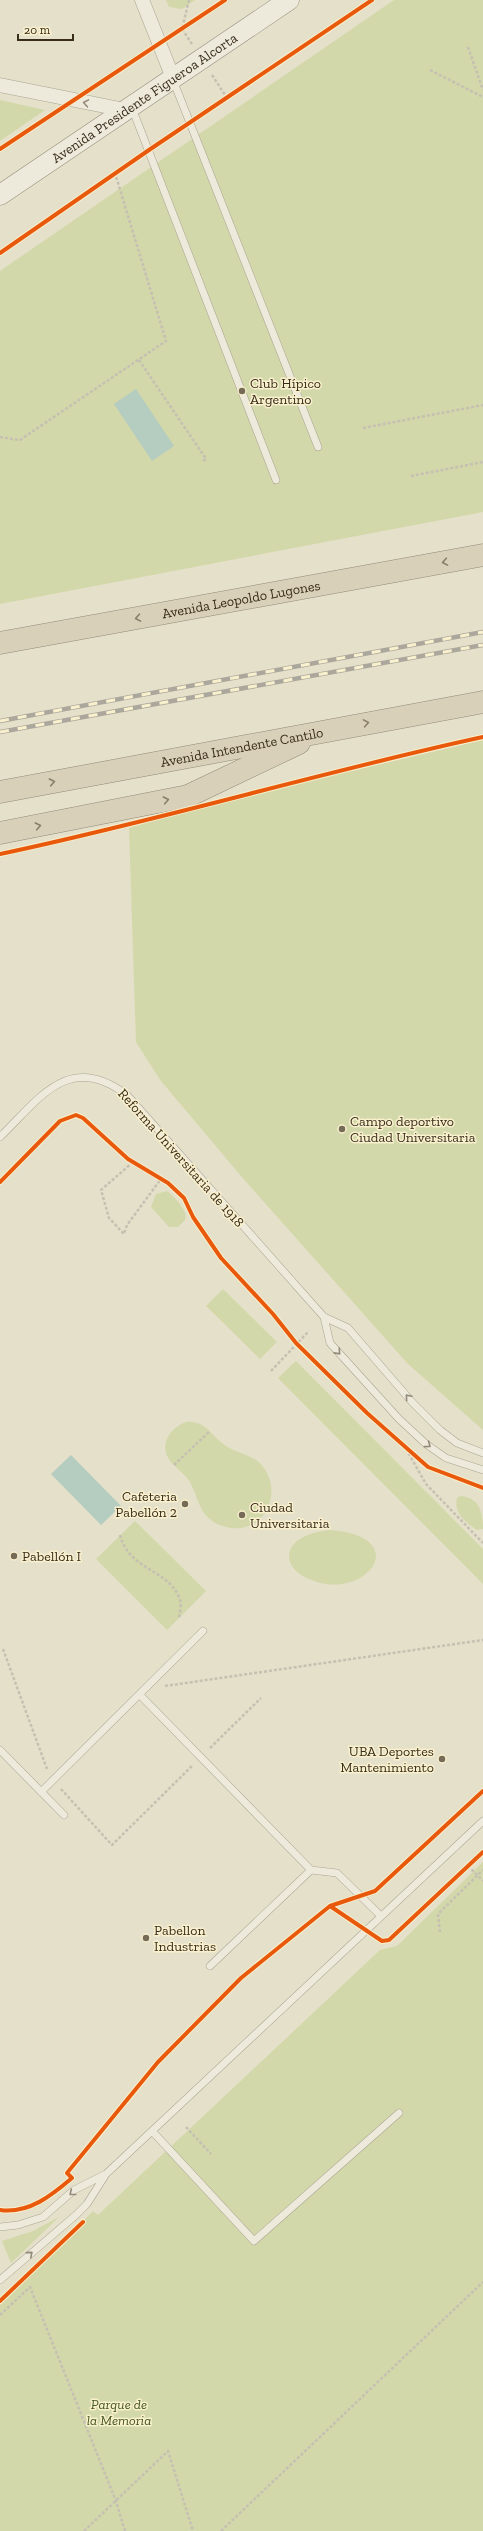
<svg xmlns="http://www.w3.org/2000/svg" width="483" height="2531" font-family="'Zilla Slab',serif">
	<rect width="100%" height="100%" fill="#e5e0c9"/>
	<!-- green -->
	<path fill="#d2d8a9" d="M166,0h29l-13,9 -13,-2z
		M394,0h89v512l-483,92v-333z
		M0,100l45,10 -45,31z
		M483,740v690l-75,-66 -167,-188 -80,-95 -25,-39 -7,-214 91,-26z
		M167,1191c7,5 22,21 18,29l-7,7h-9l-18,-20 5,-13z
		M223,1289l54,53 -17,17 -54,-53z
		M296,1361l187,188v35l-205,-206z
		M186,1422c20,-2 25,14 40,24 9,6 21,8 30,14 22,16 20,51 -3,64 -17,9 -41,3 -51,-14 -5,-9 -7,-19 -12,-28 -5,-8 -13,-13 -19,-20 -13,-16 -2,-34 15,-40z
		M460,1496c19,1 23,16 23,33l-6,1c-11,-7 -24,-18 -20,-32z
		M135,1521l71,70 -39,39 -71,-71z
		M329,1530c89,6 34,76 -22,48 -9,-4 -16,-10 -18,-20 -1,-20 25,-26 40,-28z
		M483,1862v669h-483v-226l93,-94 5,4 282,-265 17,-4z
		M59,2217l-48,46 -9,-22 31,-10z"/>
	<!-- water -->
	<path fill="#b5ccc0" d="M136,389l38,57 -22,15 -38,-57z
		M71,1455l50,51 -20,19 -50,-51z"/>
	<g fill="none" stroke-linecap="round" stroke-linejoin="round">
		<defs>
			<path id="service" d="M173,80l145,367
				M132,108l144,372
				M0,1137c40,-39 69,-86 127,-42l197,222 24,11 64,74 28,28 17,13 26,10
				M324,1317l6,26 69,76 27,25 20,14 37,12
				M140,1695l171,175 26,3 44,43
				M0,1750l64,65
				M41,1792l162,-161
				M210,1966l101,-96
				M152,2131l102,110 145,-128
				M0,2227l18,-2 25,-8 31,-27 32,-16
				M0,2280l76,-65 11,-11 19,-30 377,-353"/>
			<path id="minor" d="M142,0l31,78
				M0,85l125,25"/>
			<g id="secondary">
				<path id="s1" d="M0,195l289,-195"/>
			</g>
			<g id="motorway">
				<path id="s2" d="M0,643l483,-88"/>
				<path id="s3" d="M0,792l483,-90"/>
				<path d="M0,833l188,-37 111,-53"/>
			</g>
		</defs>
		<!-- service casing -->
		<use href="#service" stroke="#aaa493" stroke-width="8"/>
		<!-- minor casing -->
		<use href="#minor" stroke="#aaa493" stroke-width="15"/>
		<!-- secondary casing -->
		<use href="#secondary" stroke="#999383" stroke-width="21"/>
		<!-- motorway casing -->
		<use href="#motorway" stroke="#8f8979" stroke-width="23"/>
		<!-- path -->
		<path stroke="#c5c0b2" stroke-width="2.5" stroke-dasharray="3 2" stroke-linecap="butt" d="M189,0l-7,29 10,15
			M468,47l15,43
			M430,70l53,27
			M212,75l15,23
			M200,116l172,-116
			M158,143l21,-13
			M0,253l137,-96
			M139,360l67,99 -4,3
			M363,428l120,-23
			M0,437l20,3 146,-99 -51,-168
			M411,476l72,-14
			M241,795l242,-58
			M133,1162l-32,28 8,28 15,16 3,-9 34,-46
			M271,1371l38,-40
			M406,1449l20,35 57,59
			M174,1465l36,-34
			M120,1535c9,35 47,34 59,62 3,6 1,15 0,21
			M3,1649l44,120
			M165,1686l318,-46
			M210,1748l51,-50
			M61,1789l51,56 80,-79
			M468,1866l15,15
			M440,1932l-2,-18 45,-44
			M186,2127l25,27
			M0,2315l30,-28 86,214 9,30
			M84,2531l84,-80 25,80
			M221,2531l262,-249"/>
		<!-- service -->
		<use href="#service" stroke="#ede9db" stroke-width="7"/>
		<!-- minor -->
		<use href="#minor" stroke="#ede9db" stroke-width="14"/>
		<!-- secondary -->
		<use href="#secondary" stroke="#ede9db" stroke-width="20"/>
		<!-- motorway -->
		<use href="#motorway" stroke="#d9d0ba" stroke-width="22"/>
		<defs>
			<path id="rail" d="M0,721l483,-89
				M0,732l483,-87"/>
		</defs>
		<!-- rail casing -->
		<use href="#rail" stroke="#aba79c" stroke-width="4.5"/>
		<!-- rail -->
		<use href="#rail" stroke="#f9f0cd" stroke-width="3" stroke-dasharray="9" stroke-linecap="butt"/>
		<defs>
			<path id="cycleway" d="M0,149l225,-149
				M0,253l149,-103 223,-150
				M0,854c162,-34 321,-82 483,-117
				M0,1182l60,-61 16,-6 7,3 45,41 40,24 16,15 9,19 28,41 52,56 23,29 71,70 61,54 55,21
				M330,1906l52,35 7,-1 94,-88
				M0,2210c29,4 52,-15 72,-32l-5,-5 91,-111 83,-84 89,-72 45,-15 108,-100
				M0,2301l83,-79"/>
		</defs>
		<!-- cycleway casing -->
		<use href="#cycleway" stroke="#f9f0cd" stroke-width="6"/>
		<!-- cycleway -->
		<use href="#cycleway" stroke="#e8590c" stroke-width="4"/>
	</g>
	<!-- one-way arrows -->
	<defs><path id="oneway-chevron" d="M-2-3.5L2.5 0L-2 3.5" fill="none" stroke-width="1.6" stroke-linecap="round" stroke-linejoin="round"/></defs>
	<g stroke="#938a7a">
		<use href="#oneway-chevron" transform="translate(86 103) rotate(-170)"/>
		<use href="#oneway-chevron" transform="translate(338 1352) rotate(48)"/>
		<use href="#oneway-chevron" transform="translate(408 1397) rotate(-131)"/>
		<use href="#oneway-chevron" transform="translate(428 1445) rotate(37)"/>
		<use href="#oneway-chevron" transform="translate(72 2193) rotate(141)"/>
		<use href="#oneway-chevron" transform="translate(30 2254) rotate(-40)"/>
	</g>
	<g stroke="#897e6a">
		<use href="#oneway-chevron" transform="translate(445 562) rotate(170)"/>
		<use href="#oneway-chevron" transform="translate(138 618) rotate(170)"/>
		<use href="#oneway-chevron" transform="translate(366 723) rotate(-10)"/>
		<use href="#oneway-chevron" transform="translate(52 782) rotate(-11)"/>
		<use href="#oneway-chevron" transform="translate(166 800) rotate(-11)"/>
		<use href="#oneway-chevron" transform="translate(38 826) rotate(-11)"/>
	</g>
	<!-- markers -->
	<g fill="#756b57" stroke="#f9f0cd" stroke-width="1.5">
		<circle cx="242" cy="391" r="4"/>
		<circle cx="342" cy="1129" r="4"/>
		<circle cx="185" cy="1504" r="4"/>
		<circle cx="242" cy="1515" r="4"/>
		<circle cx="14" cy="1556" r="4"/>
		<circle cx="442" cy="1759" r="4"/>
		<circle cx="146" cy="1938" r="4"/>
	</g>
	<g text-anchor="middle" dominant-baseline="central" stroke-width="3" stroke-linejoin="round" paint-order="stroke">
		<!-- street labels -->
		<g font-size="14" fill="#392c1a" stroke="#f9f0cd">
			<text stroke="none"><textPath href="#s1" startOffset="174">Avenida Presidente Figueroa Alcorta</textPath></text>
			<text stroke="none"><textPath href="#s2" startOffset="245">Avenida Leopoldo Lugones</textPath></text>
			<text stroke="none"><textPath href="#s3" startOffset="246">Avenida Intendente Cantilo</textPath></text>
			<text transform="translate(181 1158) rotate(48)">Reforma Universitaria de 1918</text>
		</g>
		<!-- poi labels -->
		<g font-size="14" fill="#392c1a" stroke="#f9f0cd" text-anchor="start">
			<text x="250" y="383">Club Hípico<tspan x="250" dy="16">Argentino</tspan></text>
			<text x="350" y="1121">Campo deportivo<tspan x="350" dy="16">Ciudad Universitaria</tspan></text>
			<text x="177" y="1496" text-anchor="end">Cafeteria<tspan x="177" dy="16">Pabellón 2</tspan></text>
			<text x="250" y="1507">Ciudad<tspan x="250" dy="16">Universitaria</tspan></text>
			<text x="22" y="1556">Pabellón I</text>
			<text x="434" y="1751" text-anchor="end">UBA Deportes<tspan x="434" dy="16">Mantenimiento</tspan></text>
			<text x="154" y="1930">Pabellon<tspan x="154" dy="16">Industrias</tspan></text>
		</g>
		<!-- park labels -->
		<g font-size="14" font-style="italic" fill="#44581f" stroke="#f9f0cd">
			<text x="119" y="2404">Parque de<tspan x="119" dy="16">la Memoria</tspan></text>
		</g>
	</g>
	<!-- scale -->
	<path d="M18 34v6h55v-6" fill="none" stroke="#392c1a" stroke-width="2"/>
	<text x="24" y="34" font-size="12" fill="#392c1a" stroke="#f9f0cd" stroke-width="3" paint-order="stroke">20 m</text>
</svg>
